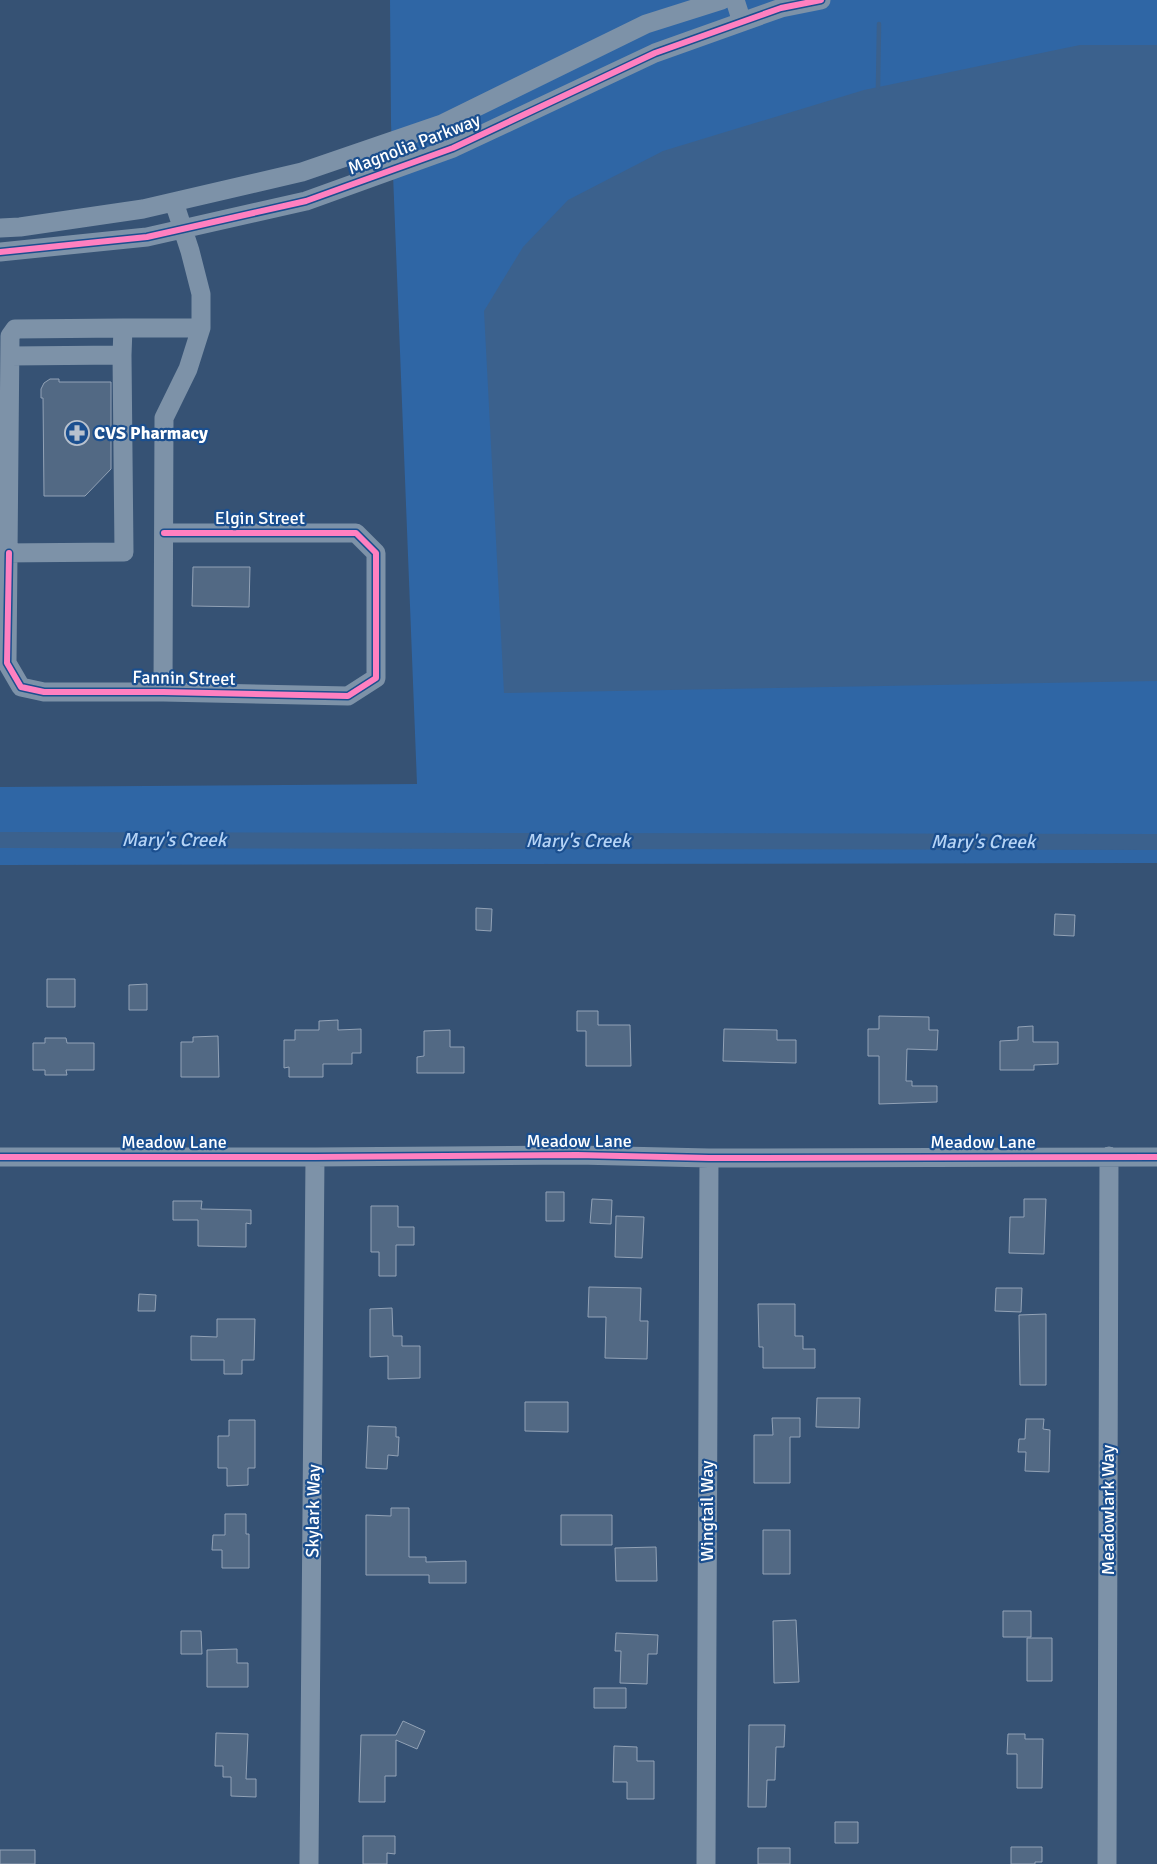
<svg xmlns="http://www.w3.org/2000/svg" width="1157" height="1864" font-family="Signika,sans-serif">
	<rect width="100%" height="100%" fill="#365274"/>
	<!-- green -->
	<path fill="#2f66a5" d="M390,0h767v863l-1157,2v-78l417,-3 -26,-661z"/>
	<!-- water -->
	<path fill="#3b618d" d="M1080,45h77v636l-653,12 -20,-382 39,-64 45,-47 95,-49 201,-61z"/>
	<g fill="none" stroke-linecap="round" stroke-linejoin="round">
		<!-- stream -->
		<path stroke="#3b618d" stroke-width="4.5" d="M878,87l1,-63"/>
		<!-- canal -->
		<path stroke="#3b618d" stroke-width="16" d="M0,840l1157,2"/>
	</g>
	<!-- building -->
	<path fill="#526984" stroke="#92a2b6" d="M50,379h9v3h52v87l-26,27h-41l-1,-98h-2v-9l3,-6z
		M193,567h57l-1,40 -57,-1z
		M476,908l16,1 -1,22 -15,-1z
		M1055,914l20,1 -1,21 -20,-1z
		M47,979h28v28h-28z
		M147,984v26h-18v-25z
		M577,1011h21v14h32l1,41h-45v-35h-9z
		M879,1016l50,1v13h9l-1,20 -30,-1 -1,32h6v5h25v16l-58,2v-48h-11v-27h11z
		M338,1020v10l23,-1v24h-9v11h-29v13h-34v-10l-5,1v-28h11v-10h24v-9z
		M1033,1026v16h25v22l-24,1v5h-34v-29l18,-1v-13z
		M724,1029l53,1v10h19v23l-73,-2z
		M450,1030v17h14v26h-47v-16l7,-1v-25z
		M218,1036l1,41h-38v-35h12v-5z
		M45,1038h21l1,5h27v27h-28l1,5h-22v-5h-12v-27h12z
		M546,1192h18v29h-18z
		M592,1199l20,1 -1,24 -21,-1z
		M1024,1199h22l-2,55 -35,-1 1,-36h14z
		M173,1201h29l-1,8 50,1v14l-5,-1v24l-48,-1v-26h-25z
		M371,1206h27v21h16v18h-18v31h-17v-24h-8z
		M616,1216l28,1 -2,41 -27,-1z
		M589,1287l52,1 -1,33h8l-1,38 -42,-1 1,-41h-18z
		M996,1288h26l-1,24 -26,-1z
		M139,1294l17,1 -1,16h-17z
		M758,1304h37v32h8v13h12v19h-52v-21h-4z
		M392,1308l1,28h9v10h18v32l-32,1v-23l-18,1v-48z
		M1046,1314v71h-26l-1,-70z
		M217,1319h38l-1,41h-12v14h-18v-14h-33v-24l26,1z
		M817,1398h43l-1,30 -43,-1z
		M525,1402h43v30l-43,-1z
		M772,1418h28v19h-10v46h-36v-48h19z
		M1026,1419h18l-1,10 7,1 -1,42 -24,-1 1,-19h-8l1,-13h6z
		M229,1420h26v48h-7v17l-21,1v-18h-9v-32h11z
		M368,1426l28,1v10h3l-1,19 -10,-1 -1,14 -21,-1z
		M391,1508h18v49h17v5l40,-1v22h-37v-8h-63v-60l25,1z
		M225,1514h21v20h3v34h-27v-18h-10l1,-15h12z
		M561,1515h51v30h-51z
		M763,1530h27v44h-27z
		M656,1547l1,34h-41l-1,-33z
		M1003,1611h28v26h-28z
		M796,1620l3,62 -25,1 -1,-62z
		M181,1631h20l1,23h-21z
		M616,1633l42,2 -1,19h-9l-1,30 -27,-1 1,-32h-6z
		M1027,1638h25v43h-25z
		M237,1649v14h11v24h-41v-37z
		M594,1688h32v20h-32z
		M403,1721l22,10 -8,18 -21,-9v36h-11v26h-26l2,-67h35z
		M749,1725h36l-1,22h-8l-1,33h-8l-1,27h-18z
		M216,1733l32,1 -2,45h10v18l-25,-1v-19h-8v-11h-8z
		M1008,1734h17v5h18l-1,49h-25v-34h-10z
		M614,1746l23,1v14h17v38h-27v-17h-14z
		M835,1822h23v21h-23z
		M363,1836h32v18l-8,-1v11h-24z
		M1011,1847h31v15h-7v2h-24z
		M758,1848h32v16h-32z
		M0,1850h35v14h-35z"/>
	<g fill="none" stroke-linecap="round" stroke-linejoin="round">
		<!-- minor -->
		<path stroke="#7d92a8" stroke-width="19" d="M735,0l7,22
			M0,228l20,-1 123,-18 159,-37 140,-48 204,-100 76,-24
			M0,252l147,-15 159,-36 147,-53 202,-95 126,-45 40,-8
			M123,328l-108,1 -5,7 -3,327 14,24 23,5h119l185,4 28,-18v-125l-20,-20h-192
			M10,356l112,-1 1,-27h78
			M0,553l124,-1 -2,-197
			M163,692l1,-274 24,-49 13,-41v-34l-11,-43 -16,-49
			M0,1157h315l262,-2 132,3 448,-1
			M309,1864l6,-707
			M706,1864l3,-706
			M1107,1864l2,-708"/>
		<defs>
			<path id="cycleway" d="M0,252l147,-15 159,-36 147,-53 202,-95 126,-45 40,-8
				M9,553l-2,110 14,24 23,5h119l185,4 28,-18v-125l-20,-20h-192
				M0,1157h315l262,-2 132,3 448,-1"/>
		</defs>
		<!-- cycleway casing -->
		<use href="#cycleway" stroke="#1b4f8f" stroke-width="9"/>
		<!-- cycleway -->
		<use href="#cycleway" stroke="#ff80c0" stroke-width="6"/>
	</g>
	<!-- icons -->
	<defs>
		<symbol id="pharmacy-ring" viewBox="-11 -11 22 22"><circle r="9.5" fill="#1b4f8f" stroke="#b9c2ce" stroke-width="1.5"/><path d="M-2-6h4v4h4v4h-4v4h-4v-4h-4v-4h4Z" fill="#b9c2ce"/></symbol>
	</defs>
	<g fill-rule="evenodd">
		<use href="#pharmacy-ring" x="63" y="419" width="28" height="28"/>
	</g>
	<g text-anchor="middle" dominant-baseline="central" stroke-width="4.5" stroke-linejoin="round" paint-order="stroke">
		<!-- street labels -->
		<g font-size="18" fill="#fff" stroke="#1b4f8f">
			<text transform="translate(414 144) rotate(-21)">Magnolia Parkway</text>
			<text x="260" y="518">Elgin Street</text>
			<text transform="translate(184 678) rotate(1)">Fannin Street</text>
			<text x="579" y="1141">Meadow Lane</text>
			<text x="174" y="1142">Meadow Lane</text>
			<text x="983" y="1142">Meadow Lane</text>
			<text transform="translate(1108 1510) rotate(-90)">Meadowlark Way</text>
			<text transform="translate(313 1511) rotate(-89)">Skylark Way</text>
			<text transform="translate(707 1511) rotate(-90)">Wingtail Way</text>
		</g>
		<!-- poi labels -->
		<g font-size="18" font-weight="bold" fill="#fff" stroke="#1b4f8f" text-anchor="start">
			<text x="94" y="433">CVS Pharmacy</text>
		</g>
		<!-- water labels -->
		<g font-size="19" font-style="italic" fill="#b5d3f5" stroke="#1b4f8f">
			<text x="174" y="840">Mary's Creek</text>
			<text x="578" y="841">Mary's Creek</text>
			<text x="983" y="842">Mary's Creek</text>
		</g>
	</g>
</svg>
